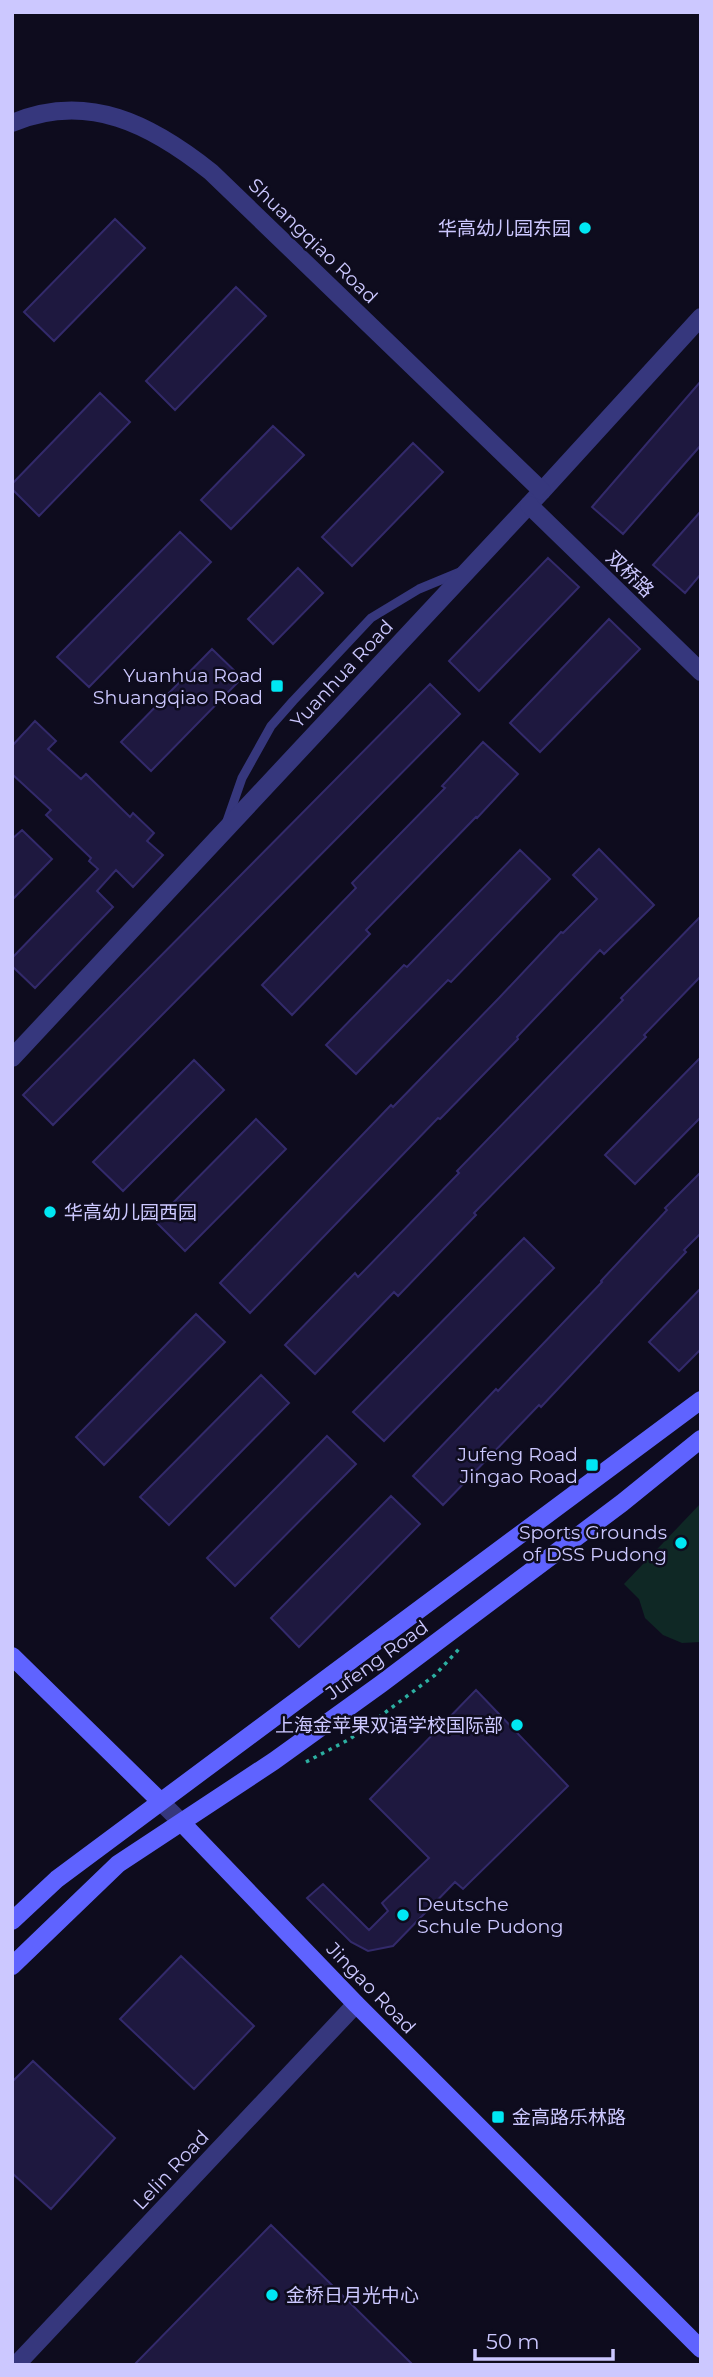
<svg xmlns="http://www.w3.org/2000/svg" width="713" height="2377" font-family="Montserrat,'Noto Sans SC',sans-serif">
	<rect width="100%" height="100%" fill="#0e0c1e"/>
	<!-- green -->
	<path fill="#0f2825" d="M701,1503v139l-19,1 -19,-8 -18,-17 -6,-19 -15,-15z"/>
	<!-- building -->
	<path fill="#1e183f" stroke="#332a6b" stroke-width="2" d="M115,219l30,29 -91,93 -30,-29z
		M236,287l30,29 -91,94 -29,-29z
		M701,381v64l-78,89 -31,-27z
		M100,393l30,29 -91,94 -27,-27v-5z
		M273,426l31,29 -73,74 -30,-29z
		M413,443l30,29 -91,94 -30,-29z
		M701,511v63l-16,19 -32,-28z
		M180,532l31,30 -122,125 -32,-30z
		M548,558l31,29 -100,104 -30,-30z
		M298,568l25,25 -50,51 -25,-25z
		M609,619l31,30 -100,103 -30,-29z
		M212,649l30,29 -91,93 -30,-29z
		M430,684l30,30 -407,411 -30,-30z
		M35,721l21,20 -8,8 33,30 5,-5 44,43 3,-4 21,20 -7,8 16,14 -30,32 -17,-17 -19,21 16,16 -78,81 -23,-22v-8l86,-89 -9,-8 2,-3 -45,-43 5,-5 -39,-36v-28z
		M483,742l35,32 -41,44 -1,-1 -110,113 4,4 -78,81 -30,-30 94,-97 -4,-5 93,-95 -3,-2z
		M22,830l30,29 -40,41v-61z
		M599,849l55,56 -50,49 -4,-4 -83,87 1,2 -78,80 -2,-1 -188,195 -30,-30 171,-178 2,2 106,-109 62,-66 2,1 34,-34 -24,-24z
		M520,850l30,29 -99,103 -3,-2 -92,94 -30,-29 78,-80 3,2z
		M701,916v60l-57,59 2,2 -172,176 2,2 -78,81 -4,-4 -79,82 -30,-29 70,-72 3,4 101,-104 -2,-2 166,-171 -2,-2z
		M701,1057v60l-66,67 -30,-29z
		M194,1060l30,30 -101,101 -30,-29z
		M256,1119l30,30 -101,102 -30,-30z
		M701,1172v61l-17,17 2,2 -145,155 -2,-2 -96,100 -30,-29 83,-87 2,2 104,-109 -1,-1 66,-71 -2,-2z
		M524,1238l30,30 -170,173 -31,-29z
		M701,1288v61l-22,22 -30,-29z
		M196,1314l29,28 -121,123 -28,-28z
		M261,1375l28,28 -120,122 -29,-28z
		M327,1436l29,28 -121,122 -28,-28z
		M391,1496l29,28 -121,123 -28,-29z
		M476,1690l92,96 -105,103 -8,-7 -62,64 -25,5 -17,-9 -44,-44 16,-14 46,46 19,-19 -6,-8 47,-45 -59,-59z
		M181,1956l73,70 -60,63 -74,-70z
		M33,2061l82,77 -64,71 -39,-36v-91z
		M271,2225l142,140h-279z"/>
	<g fill="none" stroke-linecap="round" stroke-linejoin="round">
		<!-- path -->
		<path stroke="#2cafa1" stroke-width="3.5" stroke-dasharray="3.5 5" stroke-linecap="butt" d="M306,1762l44,-23 85,-64 24,-26"/>
		<!-- service -->
		<path stroke="#36377d" stroke-width="9" d="M227,821l15,-43 29,-52 22,-25 78,-83 48,-29 41,-17"/>
		<!-- minor -->
		<path stroke="#36377d" stroke-width="18" d="M12,1058l530,-567 159,-174
			M16,2365l340,-361"/>
		<!-- tertiary -->
		<path stroke="#36377d" stroke-width="18" d="M12,123c76,-32 140,2 199,49l331,319
			M529,505l172,167
			M160,1801l22,22"/>
		<!-- secondary -->
		<path stroke="#5f63ff" stroke-width="18" d="M12,1656l148,145
			M182,1823l174,181 345,345
			M12,1921l45,-42 644,-479
			M12,1966l106,-102 156,-103 107,-77 241,-181 79,-64"/>
	</g>
	<!-- markers -->
	<g fill="#00e7f3" stroke="#0e0c1e" stroke-width="2.5">
		<circle cx="585" cy="228" r="7"/>
		<rect x="270" y="679" width="14" height="14" rx="3.5"/>
		<circle cx="50" cy="1212" r="7"/>
		<rect x="585" y="1458" width="14" height="14" rx="3.5"/>
		<circle cx="681" cy="1543" r="7"/>
		<circle cx="517" cy="1725" r="7"/>
		<circle cx="403" cy="1915" r="7"/>
		<rect x="491" y="2110" width="14" height="14" rx="3.5"/>
		<circle cx="272" cy="2295" r="7"/>
	</g>
	<g text-anchor="middle" dominant-baseline="central" stroke-width="5" stroke-linejoin="round" paint-order="stroke">
		<!-- poi labels -->
		<g font-size="19" fill="#ccc8ff" stroke="#0e0c1e" text-anchor="end">
			<text x="571" y="228">华高幼儿园东园</text>
			<text x="263" y="675">Yuanhua Road<tspan x="263" dy="22">Shuangqiao Road</tspan></text>
			<text x="64" y="1212" text-anchor="start">华高幼儿园西园</text>
			<text x="578" y="1454">Jufeng Road<tspan x="578" dy="22">Jingao Road</tspan></text>
			<text x="667" y="1532">Sports Grounds<tspan x="667" dy="22">of DSS Pudong</tspan></text>
			<text x="503" y="1725">上海金苹果双语学校国际部</text>
			<text x="417" y="1904" text-anchor="start">Deutsche<tspan x="417" dy="22">Schule Pudong</tspan></text>
			<text x="512" y="2117" text-anchor="start">金高路乐林路</text>
			<text x="286" y="2295" text-anchor="start">金桥日月光中心</text>
		</g>
		<!-- street labels -->
		<g font-size="19" fill="#ccc8ff" stroke="#0e0c1e">
			<text transform="translate(313 241) rotate(44)">Shuangqiao Road</text>
			<text transform="translate(630 574) rotate(44)">双桥路</text>
			<text transform="translate(342 674) rotate(-47)">Yuanhua Road</text>
			<text transform="translate(377 1660) rotate(-36)">Jufeng Road</text>
			<text transform="translate(371 1988) rotate(46)">Jingao Road</text>
			<text transform="translate(171 2170) rotate(-47)">Lelin Road</text>
		</g>
	</g>
	<!-- border -->
	<rect width="713" height="2377" fill="none" stroke="#ccc8ff" stroke-width="28"/>
	<!-- scale -->
	<path d="M475 2349v10h138v-10" fill="none" stroke="#ccc8ff" stroke-width="3.5"/>
	<text x="486" y="2349" font-size="21" fill="#ccc8ff" stroke="#0e0c1e" stroke-width="5" paint-order="stroke">50 m</text>
</svg>
